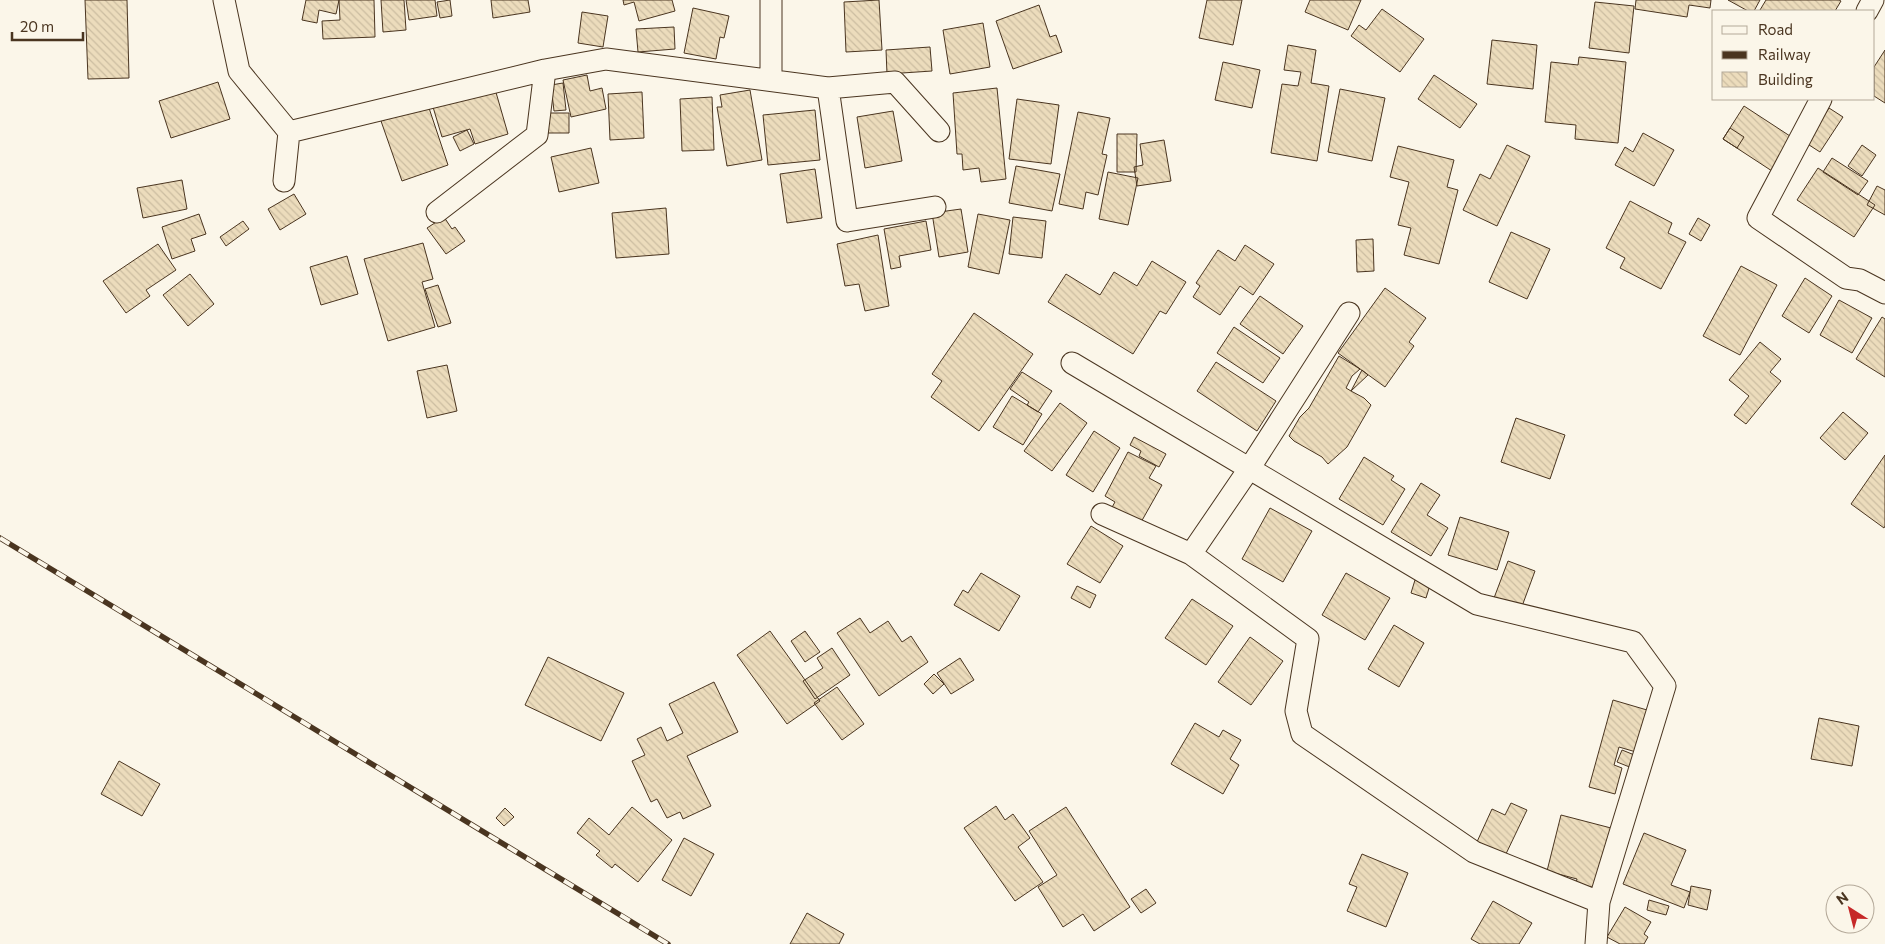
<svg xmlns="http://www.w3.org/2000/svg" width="1885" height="944" font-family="Commissioner,sans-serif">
	<defs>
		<pattern id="building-back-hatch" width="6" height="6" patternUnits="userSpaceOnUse" patternTransform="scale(1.25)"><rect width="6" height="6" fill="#ecdcbc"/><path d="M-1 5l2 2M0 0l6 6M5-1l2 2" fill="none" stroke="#ccbda1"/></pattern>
	</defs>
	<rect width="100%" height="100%" fill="#fbf6e9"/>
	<!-- building -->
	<path fill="url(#building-back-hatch)" stroke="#4a3520" d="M85,0h42l2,78 -41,1z
		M306,0h33l-3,14 -17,-4 -2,13 -15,-3z
		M339,0h35l1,37 -52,2 -1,-18 18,-1z
		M381,0h23l2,30 -23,2z
		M406,0h29l2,16 -28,4z
		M450,0l2,16 -12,2 -3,-16z
		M491,0h37l2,12 -37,6z
		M623,0h49l3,11 -36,10 -5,-19 -10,3z
		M879,0l3,50 -36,2 -2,-50z
		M1207,0h35l-9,45 -34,-7z
		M1310,0h51l-13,30 -43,-18z
		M1636,0h75l-1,8 -21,-3 -2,12 -52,-8z
		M1728,0h32l-6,11h-6z
		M1766,0h73l2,1 -6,10h-73l-2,-1z
		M1595,2l39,4 -5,47 -40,-5z
		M1039,5l11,32 6,-2 6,17 -49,17 -17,-48z
		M693,8l36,8 -5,22 -4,-1 -4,22 -32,-6z
		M1382,9l42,30 -24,33 -49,-36 8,-11 7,5z
		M582,12l26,4 -5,31 -25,-4z
		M983,23l7,44 -40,7 -7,-44z
		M674,27l1,22 -37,3 -2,-23z
		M1492,40l45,5 -4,44 -46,-5z
		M1288,45l28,5 -5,33 18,3 -12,75 -46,-8 11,-69 16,2 3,-14 -17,-2z
		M930,47l2,24 -45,3 -1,-24z
		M1885,50v53l-11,-7v-29z
		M1579,57l47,5 -8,81 -43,-4 1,-14 -31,-3 6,-60 27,3z
		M1223,62l37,8 -8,38 -37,-8z
		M587,75l3,16 12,-3 4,21 -35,8 -8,-37z
		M1434,75l43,29 -17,24 -42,-29z
		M218,82l12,37 -59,19 -12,-37z
		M563,83l3,27 -12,1 -3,-26z
		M997,88l9,91 -25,3 -2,-14 -16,2 -1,-16h-5l-4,-61z
		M495,89l13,45 -33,10 -5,-15 -28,8 -9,-30z
		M1340,89l45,9 -13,63 -44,-9z
		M750,90l12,70 -35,6 -10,-59h5l-2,-12z
		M642,92l2,46 -34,2 -2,-46z
		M712,97l2,53 -32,1 -2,-52z
		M1017,99l42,6 -8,59 -42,-5z
		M428,105l20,60 -46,16 -21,-60z
		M1744,106l49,32 -21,33 -49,-32z
		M1829,108l14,9 -23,35 -14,-9z
		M815,110l5,50 -52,5 -5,-50z
		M893,111l9,50 -37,7 -8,-51z
		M1078,112l32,6 -8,36 5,1 -9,40 -12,-3 -3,17 -24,-5z
		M545,113h24v20h-24z
		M1730,128l14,9 -7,11 -14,-9z
		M467,130l7,14 -14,7 -7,-14z
		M1643,133l31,17 -20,36 -39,-21 10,-18 8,5z
		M1117,134h20l-1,38h-19z
		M1164,140l7,41 -34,5 -3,-19 9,-2 -3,-21z
		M1507,145l23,11 -33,70 -34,-16 17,-36 10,5z
		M1862,145l14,10 -14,21 -14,-10z
		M1398,146l56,14 -7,27 11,3 -19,74 -35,-9 7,-27 -13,-3 11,-43 -19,-5z
		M591,148l8,35 -40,9 -8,-35z
		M1832,158l36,23 -10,14 -35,-23z
		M1016,166l44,8 -8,37 -43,-8z
		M1818,168l57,37 -21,32 -57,-37z
		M815,169l7,49 -35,5 -7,-49z
		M1108,172l30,6 -10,47 -29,-6z
		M182,180l5,29 -44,9 -6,-30z
		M1877,186l8,4v25l-18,-10z
		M294,194l12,20 -26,16 -12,-21z
		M1630,201l42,22 -4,10 18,9 -25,47 -41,-21 5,-10 -19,-10z
		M666,208l3,46 -53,4 -4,-45z
		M961,209l7,43 -29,5 -7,-44z
		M199,214l7,20 -15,5 4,12 -23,8 -10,-32z
		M978,214l32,6 -11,54 -31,-7z
		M444,217l8,12 3,-2 10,14 -19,13 -19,-26z
		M1013,217l33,4 -4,37 -33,-4z
		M1698,218l12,7 -9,16 -12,-7z
		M243,221l6,8 -23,17 -6,-9z
		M926,221l5,29 -32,6 2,11 -10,2 -7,-40z
		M1511,232l39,17 -23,50 -38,-17z
		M878,235l11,71 -24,5 -6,-27 -14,2 -8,-42z
		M1373,239l1,32 -17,1 -1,-32z
		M423,243l10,36 -11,3 13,45 -47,14 -24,-82z
		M158,244l18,26 -30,20 4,6 -24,17 -23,-32z
		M1245,245l29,19 -21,31 -13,-9 -20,29 -27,-18 7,-11 -4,-3 22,-33 17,11z
		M347,256l11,38 -37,11 -11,-38z
		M1152,261l34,21 -20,32 -6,-3 -27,43 -85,-52 18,-28 34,21 14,-23 23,14z
		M1741,266l36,19 -37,70 -37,-19z
		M190,274l24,30 -26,22 -25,-31z
		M1805,278l27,18 -23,37 -27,-17z
		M438,285l13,38 -13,4 -13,-38z
		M1385,288l41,30 -17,24 5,4 -29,41 -47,-34z
		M1260,296l43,30 -20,28 -43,-30z
		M1839,300l33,18 -20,35 -32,-18z
		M974,313l59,41 -54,77 -48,-34 11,-16 -10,-7z
		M1882,317l3,2v58l-29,-18z
		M1234,327l46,31 -17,25 -46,-30z
		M1760,342l21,17 -11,13 11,9 -35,43 -12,-9 15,-19 -20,-16z
		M1339,356l21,13 -8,7 -6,12 5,3 11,-21 6,5 -17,16 13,7 7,7 -24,42 -19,17 -6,-7 -28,-16 -5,-5 11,-19 9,-9z
		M1216,362l60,39 -19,30 -60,-40z
		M447,365l10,46 -30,7 -10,-47z
		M1022,372l30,19 -14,21 -11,-7 2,-3 -19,-13z
		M1012,396l30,18 -19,31 -30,-18z
		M1060,403l27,20 -35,48 -28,-20z
		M1843,412l25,21 -23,27 -25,-22z
		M1516,418l49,17 -15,44 -49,-17z
		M1094,431l26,17 -27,44 -27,-17z
		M1134,437l32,17 -7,13 -20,-11 2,-5 -11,-6z
		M1128,452l28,14 -7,12 13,7 -22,39 -29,-15 4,-7 -10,-6z
		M1885,455v71l-1,2 -33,-24z
		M1364,457l30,19 -3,4 14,9 -22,36 -44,-26z
		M1421,483l19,12 -13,20 21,13 -17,28 -40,-24z
		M1270,508l42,23 -29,51 -41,-23z
		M1460,517l49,15 -12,38 -49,-15z
		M1091,526l32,20 -23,37 -33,-19z
		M1508,561l27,10 -14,38 -27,-11z
		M981,573l39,23 -21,35 -45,-26 9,-15 5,3z
		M1346,573l44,25 -25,42 -43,-25z
		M1415,580l15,5 -4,13 -15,-5z
		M1077,586l19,9 -6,13 -19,-10z
		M1192,599l41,27 -27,39 -41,-27z
		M860,618l10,15 18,-12 14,21 9,-6 17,26 -49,34 -42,-63z
		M1394,625l30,18 -25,44 -31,-18z
		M770,631l50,70 -33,23 -50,-69z
		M805,631l15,21 -15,10 -14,-21z
		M1250,637l33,24 -32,44 -33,-23z
		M832,648l18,27 -35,24 -12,-18 20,-13 -6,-10z
		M548,657l76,36 -23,48 -76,-36z
		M960,658l14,22 -23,14 -14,-21z
		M934,674l10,10 -11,10 -9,-10z
		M714,682l24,50 -51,24 24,50 -28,13 -3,-7 -13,6 -10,-19 -6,3 -19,-41 13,-6 -8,-16 24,-12 6,14 16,-8 -14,-29z
		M837,687l27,37 -22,16 -28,-37z
		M1613,700l34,10 -11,42 -17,-5 -5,18 8,3 -7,26 -26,-7z
		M1819,718l40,8 -7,40 -41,-7z
		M1195,723l24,14 4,-7 18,10 -11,19 9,6 -16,29 -52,-30z
		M1622,750l15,6 -5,12 -15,-6z
		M119,761l41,23 -18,32 -41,-22z
		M1511,803l16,7 -23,48 -28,-14 16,-35 13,6z
		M996,806l9,14 8,-6 17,24 -12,9 25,35 -28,19 -51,-73z
		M632,807l40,33 -34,42 -23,-18 -3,4 -16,-13 4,-4 -23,-18 12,-15 20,17z
		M1066,807l64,100 -36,24 -11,-17 -20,13 -25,-40 19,-12 -28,-44z
		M505,808l9,9 -10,9 -8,-8z
		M1561,815l50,13 -16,60 -19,-5 1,-4 -30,-8z
		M1644,833l42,17 -15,35 19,7 -6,16 -61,-24z
		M684,838l30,16 -23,42 -29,-16z
		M1362,854l46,19 -22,54 -39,-16 10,-24 -8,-3z
		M1691,886l20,4 -4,20 -19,-5z
		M1146,889l10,14 -15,10 -10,-14z
		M1649,900l20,6 -3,9 -19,-5z
		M1493,901l39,22 -13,21h-39l-9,-5z
		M1625,907l26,15 -7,12 4,3 -4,7h-24l-13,-7z
		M807,913l37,21 -5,10h-49z"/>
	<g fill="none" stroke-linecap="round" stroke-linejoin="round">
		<defs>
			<path id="minor" d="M224,0l15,71 50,61
				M771,0v79
				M1867,11l6,-11
				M828,88l19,133 88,-14
				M1821,99l-63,119 88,60 14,2 25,13
				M284,181l5,-49 256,-62
				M437,212l100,-77 8,-65 61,-11 222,29 67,-6 44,49
				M1072,363l405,241 156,38 32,44 -66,216 -3,42
				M1102,514l89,40 117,85 -12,72 6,23 172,118 125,50
				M1191,554l58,-85 100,-156"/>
		</defs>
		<!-- minor casing -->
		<use href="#minor" stroke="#4a3520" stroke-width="23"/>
		<!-- minor -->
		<use href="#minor" stroke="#fbf6e9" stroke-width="21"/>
		<defs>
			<path id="rail" d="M0,538l668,406"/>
		</defs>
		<!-- rail casing -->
		<use href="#rail" stroke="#4a3520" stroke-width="5.5"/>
		<!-- rail -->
		<use href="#rail" stroke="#fbf6e9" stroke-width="4" stroke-dasharray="11" stroke-linecap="butt"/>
	</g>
	<!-- legend -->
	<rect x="1712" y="10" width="162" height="90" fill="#fbf6e9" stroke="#b4a999"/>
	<rect x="1722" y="26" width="25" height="8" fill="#fbf6e9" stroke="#b4a999"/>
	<text x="1758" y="35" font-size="15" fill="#4a3520">Road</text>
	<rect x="1722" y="51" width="25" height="8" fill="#4a3520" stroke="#b4a999"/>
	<text x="1758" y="60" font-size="15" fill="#4a3520">Railway</text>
	<rect x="1722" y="72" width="25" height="15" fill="url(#building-back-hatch)" stroke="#b4a999"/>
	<text x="1758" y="85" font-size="15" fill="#4a3520">Building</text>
	<!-- north arrow -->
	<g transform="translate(1850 909) rotate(324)"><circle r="24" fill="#fbf6e9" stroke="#b4a999"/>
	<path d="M0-4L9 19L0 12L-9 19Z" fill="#c62828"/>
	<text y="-8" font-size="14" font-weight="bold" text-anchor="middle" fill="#4a3520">N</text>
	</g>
	<!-- scale -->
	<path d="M12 32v8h71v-8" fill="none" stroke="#4a3520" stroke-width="2.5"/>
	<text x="20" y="32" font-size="15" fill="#4a3520" stroke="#fbf6e9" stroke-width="4" paint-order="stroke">20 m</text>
</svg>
